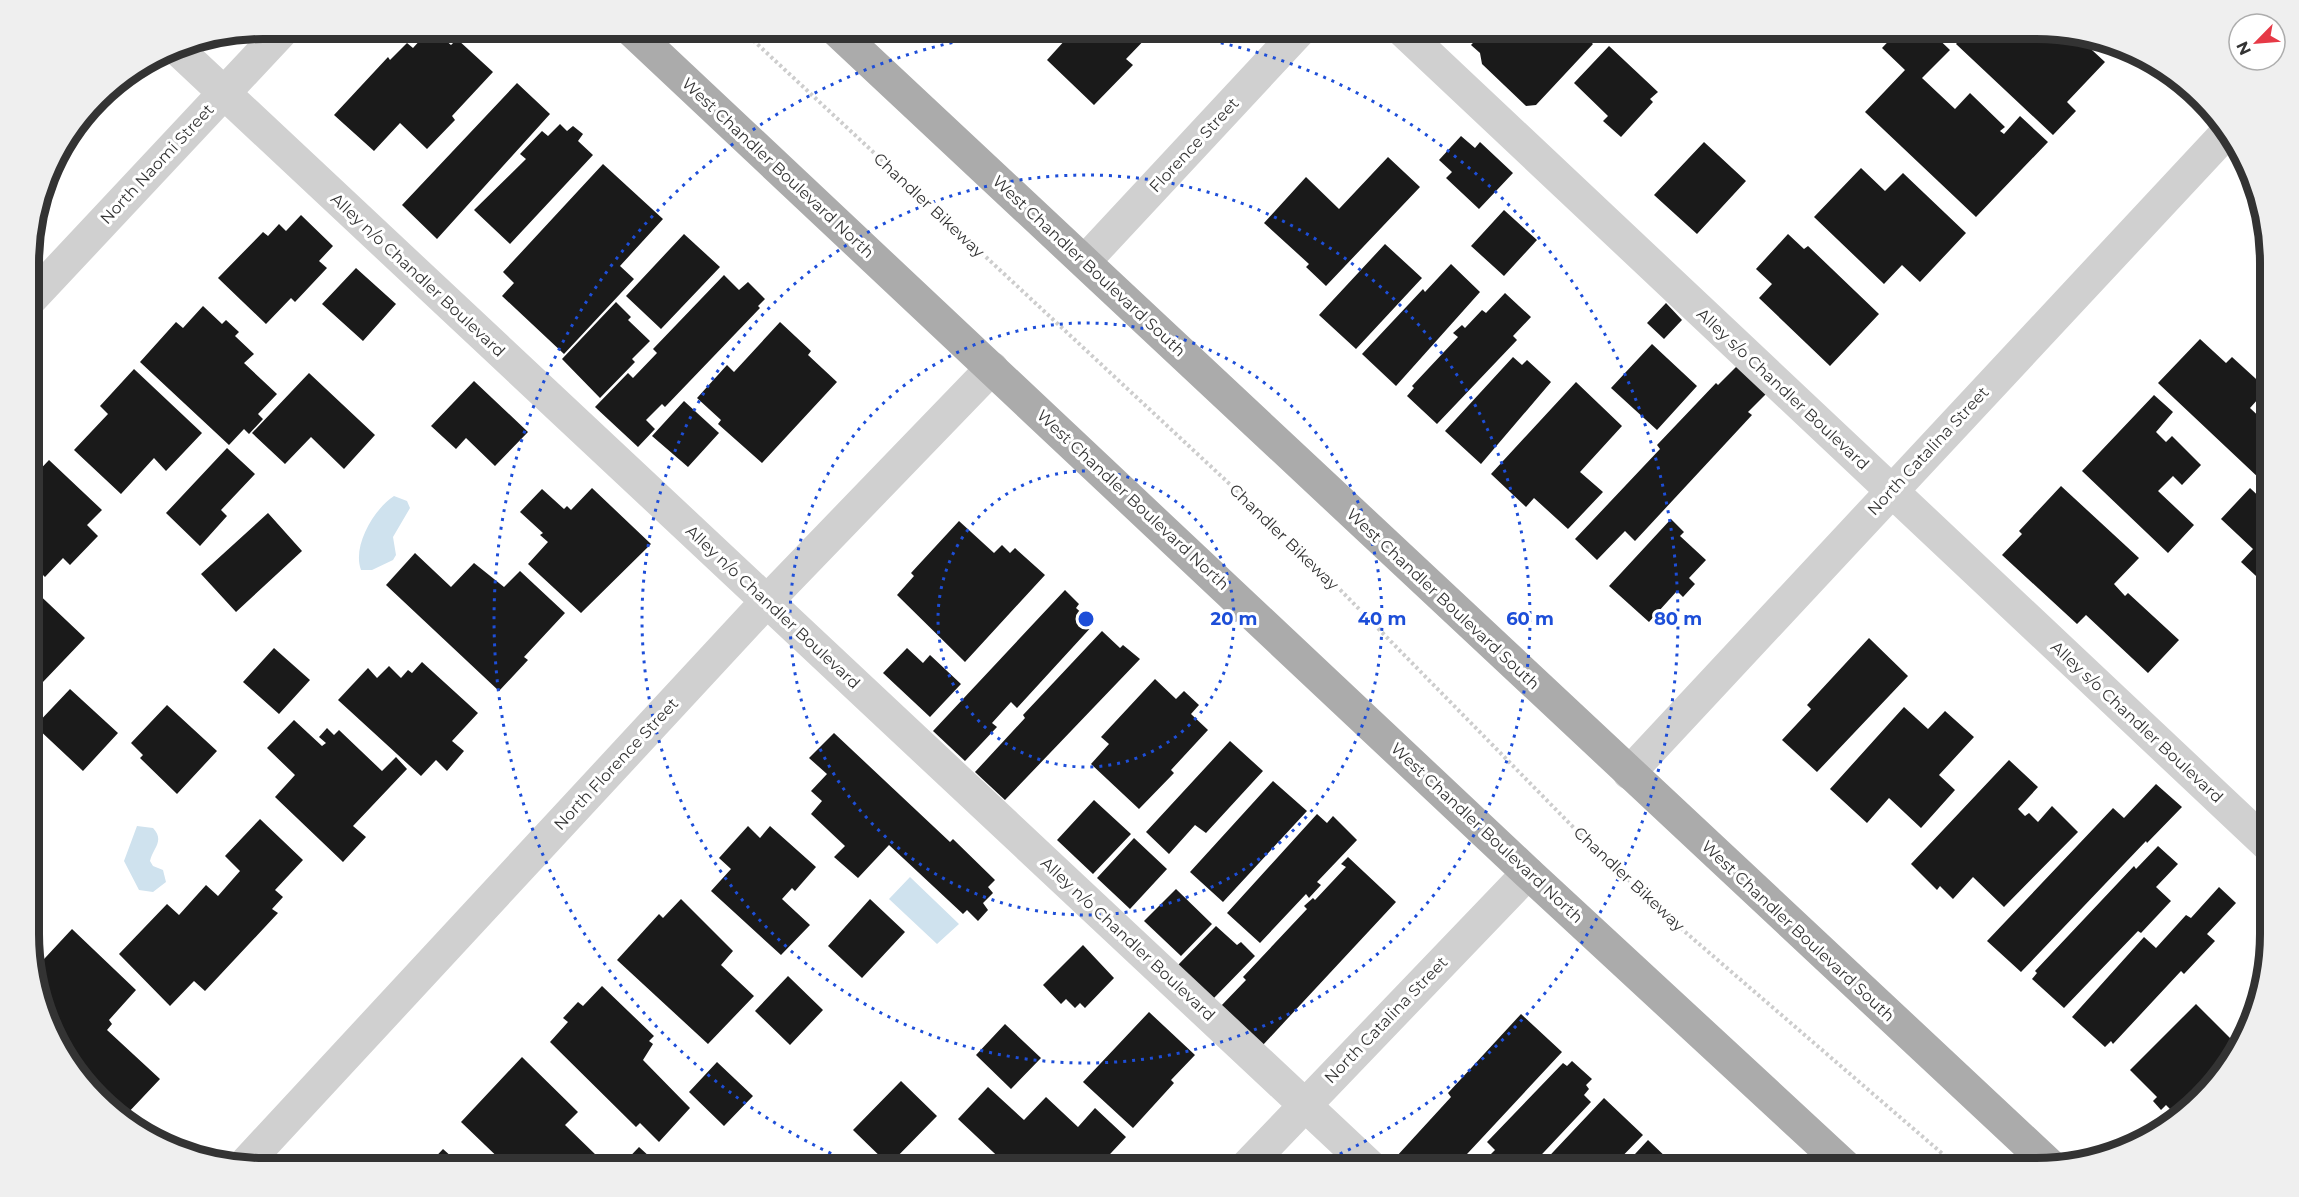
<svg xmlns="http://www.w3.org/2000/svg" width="2299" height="1197" font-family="Montserrat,sans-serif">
	<rect width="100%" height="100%" fill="#fff"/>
	<!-- water -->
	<path fill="#cfe2ee" d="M394,496l13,5 3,7 -17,29 3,18 -3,5 -21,10h-11c-9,-24 13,-61 33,-74z
		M137,826l16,2c12,13 0,20 -3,33l3,5 10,4 3,12 -13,10 -14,-2 -15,-29z
		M910,877l49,47 -22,20 -48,-45z"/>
	<!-- building -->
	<path fill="#1a1a1a" d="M431,28l20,17 6,-6 36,33 -41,44 3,4 -28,29 -27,-26 -26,28 -40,-36 54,-58 2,3 17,-17 6,5z
		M1076,28h89l-6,7 -6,-4 -27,28 7,6 -39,40 -47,-45z
		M1487,28h89l17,16 -57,61 -10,1 -44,-42 -2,-11 -9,-8z
		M1608,28h22l-10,12z
		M1901,28h26l23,22 -28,28 33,31 15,-16 35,34 -5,4 4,3 16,-18 28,26 -72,75 -111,-105 40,-42 -23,-22z
		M1970,28h24l7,8 7,-8h28l44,11 25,23 -38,40 9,9 -23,24 -97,-91z
		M1609,46l49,46 -8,7 3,3 -32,35 -18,-16 5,-5 -34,-33z
		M517,83l33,31 -113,125 -35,-34z
		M560,124l7,7 6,-5 10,8 -5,7 15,14 -83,89 -36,-34 52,-51 -6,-5 22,-23 6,5z
		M1461,136l14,12 5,-6 33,31 -34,36 -33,-31 6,-6 -13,-12z
		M1704,142l42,39 -49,53 -43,-39z
		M1388,157l32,30 -94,99 -20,-19 3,-3 -45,-41 42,-46 33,32z
		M603,164l60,55 -43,47 14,13 -70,75 -62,-58 12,-13 -11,-11z
		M1861,168l24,23 18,-18 63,60 -46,49 -18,-17 -18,19 -70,-67z
		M1504,210l33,30 -33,36 -33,-30z
		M301,215l32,31 -14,15 8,7 -32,34 -4,-4 -25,26 -48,-46 45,-46 5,4 11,-12 7,7z
		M684,234l36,33 -59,62 -35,-33z
		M1788,234l16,15 4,-3 71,68 -49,52 -71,-68 13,-14 -16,-15z
		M1385,244l37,34 -66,71 -37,-34z
		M1451,264l29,28 -84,94 -34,-32 61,-65 2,3z
		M356,268l40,36 -33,37 -41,-37z
		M724,275l15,15 9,-8 17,17 -7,7 2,2 -95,99 -3,-3 -16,16 9,9 -17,18 -43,-40 33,-34 5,5 24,-25 -4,-4z
		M1505,293l26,24 -18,19 4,4 -80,84 -30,-28 7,-8 -2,-2 46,-49 -5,-4 9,-8 3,3 17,-18 4,3z
		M616,302l15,15 -3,3 22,21 -18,18 3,3 -35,36 -38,-39z
		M1666,303l16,17 -18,19 -17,-16z
		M203,306l19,18 4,-4 13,12 -4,4 19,18 -10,9 33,31 -19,20 5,5 -14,15 -5,-5 -15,16 -89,-83 36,-40 7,6z
		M780,322l31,29 -3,4 29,27 -75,81 -44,-39 3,-4 -24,-22 30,-33 7,7z
		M2200,339l26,24 6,-6 35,32 -17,19 18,17 -10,11 11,10v26l-8,8 -103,-97z
		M1652,344l45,42 -40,44 -46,-42z
		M1513,357l9,8 5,-5 24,22 -70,82 -36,-33z
		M1737,366l29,28 -18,18 4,3 -117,126 -10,-10 -28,29 -22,-21 85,-90 -3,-4 59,-62 2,2z
		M134,369l68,64 -36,38 -12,-13 -33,36 -47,-44 34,-36 -8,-8z
		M309,373l66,62 -31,34 -33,-32 -26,27 -33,-31z
		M474,381l54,51 -33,34 -29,-28 -10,11 -25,-23z
		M1576,382l46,44 -42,46 23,20 -35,37 -34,-31 -8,9 -35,-33z
		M2154,395l19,17 -17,20 10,10 6,-6 29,29 -19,20 -9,-9 -15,15 36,34 -26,28 -86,-82z
		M684,401l35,32 -31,34 -36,-31z
		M227,448l28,26 -34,36 6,6 -27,30 -34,-33z
		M49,460l53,50 -15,15 11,11 -28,29 -7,-7 -18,19 -15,-15v-82z
		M2061,486l78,72 -25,26 11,12 3,-3 51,47 -31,33 -62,-58 -9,9 -75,-69 20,-21 -3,-3z
		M592,488l59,56 -70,69 -53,-49 20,-22 -8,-7 3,-2 -23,-21 22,-23 22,20 3,-3 4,4z
		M2250,488l19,18 1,83 -29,-27 12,-13 -32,-30z
		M268,513l34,38 -66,61 -35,-38z
		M1671,519l13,13 -4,4 26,24 -17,18 6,6 -12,13 -6,-6 -28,31 -40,-36z
		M959,521l35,32 8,-8 8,8 5,-5 30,27 -80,87 -68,-67 17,-19 -3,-3z
		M415,553l36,34 23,-24 30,24 16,-16 45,42 -41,44 4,3 -29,31 -113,-106z
		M30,586l55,52 -43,45 -12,-11z
		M1065,590l14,14 -3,4 18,16 -77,84 -6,-6 -19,21 5,4 -32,34 -32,-30z
		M1102,631l18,17 3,-3 17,14 -135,141 -30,-28 50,-54 -2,-3z
		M1869,638l39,38 -91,96 -35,-32 29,-31 -4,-4z
		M274,648l36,32 -31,34 -36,-32z
		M907,648l16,15 7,-8 31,29 -31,33 -47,-44z
		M422,662l56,51 -26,28 12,10 -17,20 -11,-11 -15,16 -83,-76 30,-32 9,10 12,-12 12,12 7,-8 4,3z
		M1155,679l21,20 8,-8 15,14 -8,9 17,16 -37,40 3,3 -35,36 -48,-45 18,-20 -8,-7z
		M70,689l48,44 -35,38 -48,-45z
		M167,705l50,46 -40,43 -37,-36 3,-3 -12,-12z
		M1904,707l24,22 17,-18 29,26 -35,38 16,15 -34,38 -32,-30 -22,25 -37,-34z
		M294,720l28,26 4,-3 -7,-6 8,-9 7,7 5,-5 43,41 14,-14 11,12 -54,57 13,11 -23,25 -68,-65 20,-22 -28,-27z
		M834,733l116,109 3,-3 42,41 -7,7 5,6 -10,10 5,7 -10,11 -11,-11 -4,4 -74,-69 -31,33 -24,-21 11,-11 -34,-32 11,-13 -11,-10 16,-17 -18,-16z
		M1230,741l33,30 -57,62 -11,-8 -26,29 -23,-22z
		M2009,760l29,27 -20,22 7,7 4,-3 9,9 14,-16 26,26 -74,75 -31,-30 -20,22 -13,-13 -3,4 -26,-26z
		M2270,765v23l-11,-11z
		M1273,781l34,30 -84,91 -33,-30z
		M2156,784l26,23 -35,36 -1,-2 -125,131 -34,-31 126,-133 11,10z
		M1094,800l37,34 -38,40 -36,-34z
		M1317,814l10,9 6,-7 24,24 -40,42 4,3 -12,13 -3,-4 -46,49 -33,-30z
		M260,819l43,41 -28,30 8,7 -11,12 6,4 -73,78 -11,-10 -24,25 -51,-52 48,-50 12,11 27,-30 12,11 22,-25 -15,-15z
		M748,826l12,12 10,-12 46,41 -21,24 -3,-3 -10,11 28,26 -29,30 -70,-64 20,-22 -12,-11z
		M1134,838l33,31 -37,40 -33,-31z
		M2158,846l20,18 -22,23 15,14 -30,32 -3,-2 -74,77 -32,-29 5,-6 -2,-2 99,-105 2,3z
		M1348,857l48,45 -134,144 -42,-39 26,-27 -3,-3 64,-68 -3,-3 9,-8 2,2 31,-33 -5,-3z
		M2219,887l17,16 -29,31 8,7 -31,33 -3,-3 -68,73 -2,-3 -6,6 -33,-30 72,-80 12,11 30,-33 5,3z
		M1176,889l36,35 -31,32 -37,-35z
		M681,899l52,52 -12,14 33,31 -46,48 -91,-84 42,-46 4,4z
		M870,899l35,33 -43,46 -34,-32z
		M1216,926l21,19 4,-3 14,14 -42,43 -35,-34z
		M72,929l64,61 -27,30 3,4 -5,6 53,49 -35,37 -53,-47 -26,-45 -14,-52z
		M1083,945l31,33 -29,30 -5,-5 -5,5 -9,-9 -5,5 -18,-19z
		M788,976l35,34 -33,35 -35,-34z
		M602,986l52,50 -5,5 4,3 -10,16 47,48 -31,34 -19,-19 -4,4 -86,-85 18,-20 -5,-4 15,-16 5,4z
		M2196,1004l44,44 -12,17 -5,-5 -20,19 9,10 -33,29 -13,-13 -5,5 -8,-9 4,-4 -27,-27z
		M1149,1012l46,43 -24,25 3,3 -41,45 -50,-46z
		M1521,1014l41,38 -108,116h-46l-12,-11 55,-60 -3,-4z
		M1005,1024l36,34 -30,31 -35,-34z
		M522,1057l56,55 -13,13 33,32 -10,11h-79l-48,-46z
		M1572,1061l20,18 -6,6 3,4 -5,6 7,7 -62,66h-31l-11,-10 8,-8 -8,-8 76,-79 4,3z
		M717,1062l36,34 -29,30 -35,-34z
		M901,1081l36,35 -48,49 -36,-35z
		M988,1087l36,33 22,-23 32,30 17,-19 31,29 -29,31h-87l-52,-49z
		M1604,1098l39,37 -32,33h-73z
		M1648,1140l22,21 6,-6 12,10 -2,3h-64z
		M639,1147l23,21h-43z
		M443,1149l21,19h-39z
		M962,1160l9,8h-17z"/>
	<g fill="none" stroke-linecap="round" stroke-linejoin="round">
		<!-- path -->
		<path stroke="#cdcdcd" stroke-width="4" stroke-dasharray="3 3" stroke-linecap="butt" d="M740,28l567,528 268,273 87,83 297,256"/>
		<!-- minor -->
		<path stroke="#d0d0d0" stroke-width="33" d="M1400,28l870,819
			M174,46l1198,1122
			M1085,261l217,-233
			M29,301l256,-273
			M1629,773l600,-643
			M245,1164l522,-563 225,-233
			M1245,1168l283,-295"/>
		<!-- major -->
		<path stroke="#ababab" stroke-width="33" d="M629,28l899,845 319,295
			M834,28l1219,1140"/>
	</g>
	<!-- distance rings -->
	<g fill="none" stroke="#1d4ed8" stroke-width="3" stroke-dasharray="3 6">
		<circle cx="1086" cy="619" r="148"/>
		<circle cx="1086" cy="619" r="296"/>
		<circle cx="1086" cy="619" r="444"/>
		<path d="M864 1168A592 592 0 0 1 1040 29M1132 29A592 592 0 0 1 1308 1168"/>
	</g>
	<g text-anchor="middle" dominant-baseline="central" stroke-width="6" stroke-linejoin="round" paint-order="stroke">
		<!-- street labels -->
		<g font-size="16" fill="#333" stroke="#fff">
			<text transform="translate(1194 145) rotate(-47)">Florence Street</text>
			<text transform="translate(157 164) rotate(-47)">North Naomi Street</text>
			<text transform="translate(778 168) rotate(43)">West Chandler Boulevard North</text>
			<text transform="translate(929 205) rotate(43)">Chandler Bikeway</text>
			<text transform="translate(1089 266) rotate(43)">West Chandler Boulevard South</text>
			<text transform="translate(418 275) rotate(43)">Alley n/o Chandler Boulevard</text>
			<text transform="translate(1783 389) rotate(43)">Alley s/o Chandler Boulevard</text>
			<text transform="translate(1928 451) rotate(-47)">North Catalina Street</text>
			<text transform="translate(1133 500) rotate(43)">West Chandler Boulevard North</text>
			<text transform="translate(1284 537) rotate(44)">Chandler Bikeway</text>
			<text transform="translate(1443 599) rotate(43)">West Chandler Boulevard South</text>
			<text transform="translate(773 607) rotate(43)">Alley n/o Chandler Boulevard</text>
			<text transform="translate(2137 722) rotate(43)">Alley s/o Chandler Boulevard</text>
			<text transform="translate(616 764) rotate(-47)">North Florence Street</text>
			<text transform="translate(1487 833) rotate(43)">West Chandler Boulevard North</text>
			<text transform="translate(1629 879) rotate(43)">Chandler Bikeway</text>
			<text transform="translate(1798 931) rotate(43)">West Chandler Boulevard South</text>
			<text transform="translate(1128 939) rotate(43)">Alley n/o Chandler Boulevard</text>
			<text transform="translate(1386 1020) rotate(-46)">North Catalina Street</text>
		</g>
	</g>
	<!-- crop -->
	<path d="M0 0H2299V1197H0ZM263 39H2036A224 224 0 0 1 2260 263V934A224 224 0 0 1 2036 1158H263A224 224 0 0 1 39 934V263A224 224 0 0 1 263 39Z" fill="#efefef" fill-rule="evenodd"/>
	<path fill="none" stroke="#333" stroke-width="8" d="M263 39H2036A224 224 0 0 1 2260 263V934A224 224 0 0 1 2036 1158H263A224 224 0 0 1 39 934V263A224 224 0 0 1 263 39Z"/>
	<circle cx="1086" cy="619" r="9" fill="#1d4ed8" stroke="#fff" stroke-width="3"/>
	<g font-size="18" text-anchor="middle" font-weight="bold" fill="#1d4ed8" stroke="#fff" stroke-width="6" stroke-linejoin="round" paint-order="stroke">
		<text x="1234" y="625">20 m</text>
		<text x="1382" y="625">40 m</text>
		<text x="1530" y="625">60 m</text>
		<text x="1678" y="625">80 m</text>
	</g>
	<!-- north arrow -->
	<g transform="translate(2257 42) rotate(245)"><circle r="28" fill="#ffffff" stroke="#adadad" stroke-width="1.5"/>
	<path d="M0-4.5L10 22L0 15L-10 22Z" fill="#e63946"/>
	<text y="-9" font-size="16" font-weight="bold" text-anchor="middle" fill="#333333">N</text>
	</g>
</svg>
